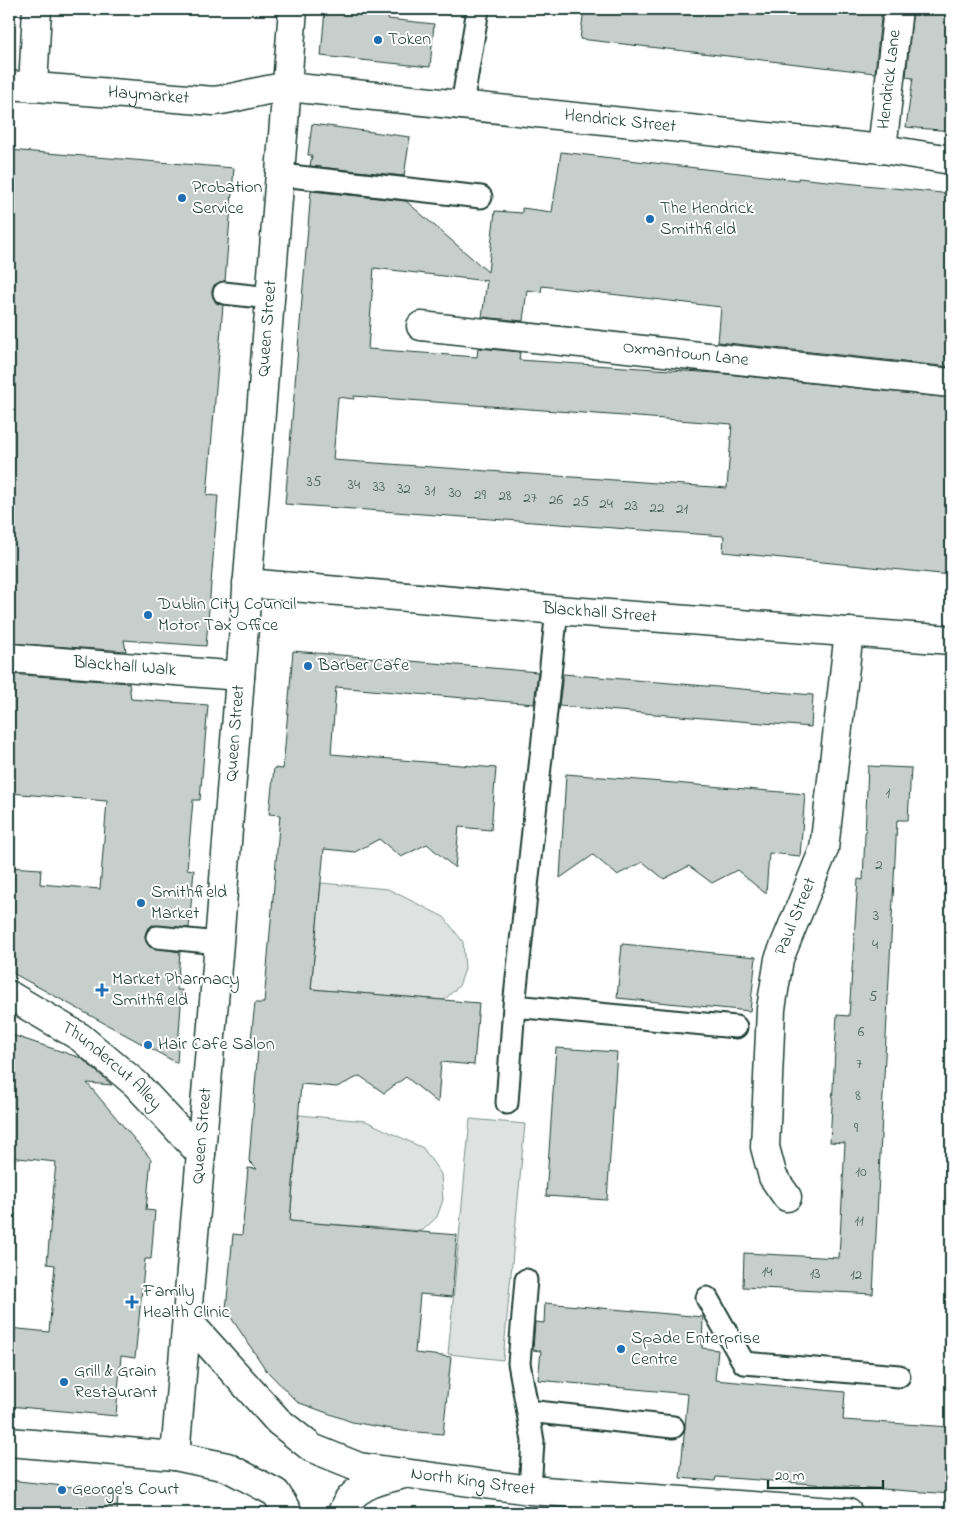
<svg xmlns="http://www.w3.org/2000/svg" width="960" height="1522" font-family="'Indie Flower',sans-serif">
	<rect width="100%" height="100%" fill="#fff"/>
	<filter id="ink" filterUnits="userSpaceOnUse"><feTurbulence type="fractalNoise" baseFrequency=".02" numOctaves="2"/><feDisplacementMap in="SourceGraphic" scale="10" xChannelSelector="R" yChannelSelector="G"/><feConvolveMatrix kernelMatrix="1 2 1 2 8 2 1 2 1" color-interpolation-filters="sRGB"/></filter>
	<g filter="url(#ink)">
		<!-- green -->
		<path fill="#dee3e2" stroke="#7e908b" d="M321,883l67,6 56,28 19,25 2,27 -6,17 -15,14 -133,-11z
			M299,1115l67,6 57,27 18,26 2,26 -6,17 -15,14 -132,-10z
			M470,1119l55,5 -22,236 -55,-6z"/>
		<!-- building -->
		<path fill="#c7cfcc" stroke="#1f3d34" fill-rule="evenodd" d="M325,9h64l-1,10 46,5 -4,43 -109,-11z
			M584,9h298l-7,64 -295,-34z
			M913,9h38v122l-45,-4 7,-49 -7,-1z
			M312,124l98,13 -6,39 -94,-10 2,-11h-4z
			M9,150l225,18 -9,113 -11,4 -2,7 4,11 7,2 -16,190 11,1 -12,150 -82,-6 2,11 -117,-8z
			M561,152l237,28v-2l153,16v173l-233,-25 3,-35 -179,-21 -1,6 -14,-2 -4,31 -41,-4 5,-36 -113,-13 -6,81 109,8 1,-9 42,4 -1,8 197,13 235,25v177l-228,-23 1,-16 -439,-32 26,-313 95,10 82,71 7,-61 27,2v-5l30,4zM354,396l378,28 -5,64 -394,-28 5,-63 16,2z
			M293,651l245,21 -4,32 -198,-17 -5,67 165,14 -5,62 -32,-3 -4,41 -28,-24 -26,13 -22,-18 -24,13 -31,-3 -13,140 168,14 -5,62 -33,-3 -3,41 -32,-26 -22,16 -24,-17 -23,11 -36,-3 -11,137 167,14 -5,62 -32,-3 -5,59 36,4 -8,77 -40,-3 -51,-9 -55,-20 -31,-32 -40,-60 7,-76 9,1 6,-67 9,1 -8,-8 9,-112 -8,-1 5,-45h9l16,-188 -11,-1 5,-46 9,1z
			M9,674l120,9 2,16 77,6 -8,95h-7l-6,69 7,1 -5,58 -37,-3 -5,5 -2,6 5,11 30,5 -3,38h5l-5,73 -168,-92v-104l32,2 -1,15 60,5 7,-88 -98,-8z
			M563,674l250,21 -2,32 -252,-21z
			M868,766l43,2 -3,52h-11l-24,474 -130,-7 1,-34 95,5 6,-115 -15,-1 7,-127 12,1 9,-137 5,1z
			M566,774l239,20 -5,62 -31,-3 -3,41 -29,-24 -25,13 -23,-17 -25,13 -21,-17 -26,13 -24,-20 -33,23z
			M622,944l134,13 -6,54 -133,-13z
			M9,1034l72,24 31,27 -25,-2 64,76 -5,51 9,1 -4,48h-6l-10,99 -14,-2 -5,60 -107,-10v-78l40,4 6,-67 -8,-1 9,-102 -47,-5z
			M556,1048l61,4 -10,148 -61,-4z
			M545,1303l158,14 -1,31 16,2 -3,30 130,12 -2,28 108,7v67l-235,-17 -1,4 -35,-3 8,-84 -150,-14 3,-29 -8,-1 2,-28 9,1z
			M9,1480l109,12 -1,21h-108z"/>
		<g fill="none" stroke-linecap="round" stroke-linejoin="round">
			<defs>
				<path id="service" d="M462,105l16,-96
					M281,175l200,22
					M224,293l46,5
					M157,937l62,6
					M514,1006l222,21
					M507,1103l7,-97 43,-396
					M526,1280l-7,83 14,78 -3,49
					M707,1298l37,65 155,13
					M528,1411l145,16"/>
				<g id="pedestrian">
					<path id="s1" d="M9,658l231,18"/>
					<path id="s2" d="M9,995l71,42 56,47 65,70"/>
				</g>
				<g id="minor">
					<path id="s3" d="M9,85l205,16c25,-3 48,-12 74,-14"/>
					<path d="M33,87l4,-78"/>
					<path id="s4" d="M882,149l16,-140"/>
					<path id="s5" d="M421,326l530,57"/>
					<path id="s6" d="M247,583l310,27 394,30"/>
					<path id="s7" d="M787,1197l-14,-20 -8,-30 6,-138 8,-50 45,-110 25,-217"/>
					<path d="M175,1456l52,11 49,26 12,20"/>
					<path d="M342,1513c9,-26 34,-32 59,-38"/>
				</g>
				<g id="tertiary">
					<path id="s8" d="M187,1320l91,101 34,27 47,19 171,23 318,23"/>
				</g>
				<g id="secondary">
					<path id="s9" d="M288,87l594,62 69,11"/>
					<path id="s10" d="M9,1442l166,14 44,-513 74,-934"/>
				</g>
			</defs>
			<!-- service casing -->
			<use href="#service" stroke="#1f3d34" stroke-width="25"/>
			<!-- pedestrian casing -->
			<use href="#pedestrian" stroke="#1f3d34" stroke-width="31"/>
			<!-- minor casing -->
			<use href="#minor" stroke="#1f3d34" stroke-width="31"/>
			<!-- tertiary casing -->
			<use href="#tertiary" stroke="#1f3d34" stroke-width="31"/>
			<!-- secondary casing -->
			<use href="#secondary" stroke="#1f3d34" stroke-width="31"/>
			<!-- service -->
			<use href="#service" stroke="#fff" stroke-width="21"/>
			<!-- pedestrian -->
			<use href="#pedestrian" stroke="#fff" stroke-width="28"/>
			<!-- minor -->
			<use href="#minor" stroke="#fff" stroke-width="28"/>
			<!-- tertiary -->
			<use href="#tertiary" stroke="#fff" stroke-width="28"/>
			<!-- secondary -->
			<use href="#secondary" stroke="#fff" stroke-width="28"/>
		</g>
	</g>
	<!-- markers -->
	<g fill="#1f6fb2" stroke="#fff" stroke-width="2">
		<circle cx="378" cy="40" r="5"/>
		<circle cx="182" cy="198" r="5"/>
		<circle cx="650" cy="219" r="5"/>
		<circle cx="148" cy="615" r="5"/>
		<circle cx="308" cy="666" r="5"/>
		<circle cx="141" cy="903" r="5"/>
		<path d="M99.5 982.5h5v5h5v5h-5v5h-5v-5h-5v-5h5z"/>
		<circle cx="148" cy="1045" r="5"/>
		<path d="M129.5 1294.5h5v5h5v5h-5v5h-5v-5h-5v-5h5z"/>
		<circle cx="621" cy="1349" r="5"/>
		<circle cx="64" cy="1382" r="5"/>
		<circle cx="62" cy="1490" r="5"/>
	</g>
	<g text-anchor="middle" dominant-baseline="central" stroke-width="4" stroke-linejoin="round" paint-order="stroke">
		<!-- number labels -->
		<g font-size="15" fill="#49625a">
			<text x="314" y="482">35</text>
			<text x="354" y="485">34</text>
			<text x="379" y="487">33</text>
			<text x="404" y="489">32</text>
			<text x="430" y="491">31</text>
			<text x="455" y="493">30</text>
			<text x="480" y="495">29</text>
			<text x="505" y="496">28</text>
			<text x="530" y="498">27</text>
			<text x="556" y="500">26</text>
			<text x="581" y="502">25</text>
			<text x="606" y="504">24</text>
			<text x="631" y="506">23</text>
			<text x="657" y="508">22</text>
			<text x="682" y="509">21</text>
			<text x="888" y="793">1</text>
			<text x="879" y="865">2</text>
			<text x="876" y="916">3</text>
			<text x="875" y="945">4</text>
			<text x="873" y="997">5</text>
			<text x="861" y="1032">6</text>
			<text x="859" y="1064">7</text>
			<text x="858" y="1096">8</text>
			<text x="856" y="1128">9</text>
			<text x="861" y="1172">10</text>
			<text x="859" y="1221">11</text>
			<text x="767" y="1272">14</text>
			<text x="815" y="1274">13</text>
			<text x="856" y="1275">12</text>
		</g>
		<!-- poi labels -->
		<g font-size="18" fill="#1f3d34" stroke="#fff" text-anchor="start">
			<text x="388" y="40">Token</text>
			<text x="192" y="188">Probation<tspan x="192" dy="21">Service</tspan></text>
			<text x="660" y="209">The Hendrick<tspan x="660" dy="21">Smithfield</tspan></text>
			<text x="158" y="605">Dublin City Council<tspan x="158" dy="21">Motor Tax Office</tspan></text>
			<text x="318" y="666">Barber Cafe</text>
			<text x="151" y="893">Smithfield<tspan x="151" dy="21">Market</tspan></text>
			<text x="112" y="980">Market Pharmacy<tspan x="112" dy="21">Smithfield</tspan></text>
			<text x="158" y="1045">Hair Cafe Salon</text>
			<text x="143" y="1292">Family<tspan x="143" dy="21">Health Clinic</tspan></text>
			<text x="631" y="1339">Spade Enterprise<tspan x="631" dy="21">Centre</tspan></text>
			<text x="74" y="1372">Grill &amp; Grain<tspan x="74" dy="21">Restaurant</tspan></text>
			<text x="72" y="1490">George's Court</text>
		</g>
		<!-- street labels -->
		<g font-size="18" fill="#1f3d34" stroke="#fff">
			<text stroke="none"><textPath href="#s4" startOffset="70">Hendrick Lane</textPath></text>
			<text stroke="none"><textPath href="#s3" startOffset="140">Haymarket</textPath></text>
			<text stroke="none"><textPath href="#s9" startOffset="334">Hendrick Street</textPath></text>
			<text stroke="none"><textPath href="#s10" startOffset="1298">Queen Street</textPath></text>
			<text stroke="none"><textPath href="#s5" startOffset="266">Oxmantown Lane</textPath></text>
			<text stroke="none"><textPath href="#s6" startOffset="354">Blackhall Street</textPath></text>
			<text stroke="none"><textPath href="#s1" startOffset="116">Blackhall Walk</textPath></text>
			<text stroke="none"><textPath href="#s10" startOffset="892">Queen Street</textPath></text>
			<text stroke="none"><textPath href="#s7" startOffset="290">Paul Street</textPath></text>
			<text stroke="none"><textPath href="#s2" startOffset="125">Thundercut Alley</textPath></text>
			<text stroke="none"><textPath href="#s10" startOffset="488">Queen Street</textPath></text>
			<text stroke="none"><textPath href="#s8" startOffset="345">North King Street</textPath></text>
		</g>
	</g>
	<!-- margin -->
	<rect width="960" height="1522" fill="none" stroke="#fff" stroke-width="30"/>
	<rect x="15" y="15" width="930" height="1492" fill="none" stroke="#1f3d34" stroke-width="2" filter="url(#ink)"/>
	<!-- scale -->
	<path d="M768 1480v8h115v-8" fill="none" stroke="#1f3d34" stroke-width="2.5"/>
	<text x="775" y="1480" font-size="15" fill="#1f3d34" stroke="#ffffff" stroke-width="4" paint-order="stroke">20 m</text>
</svg>
